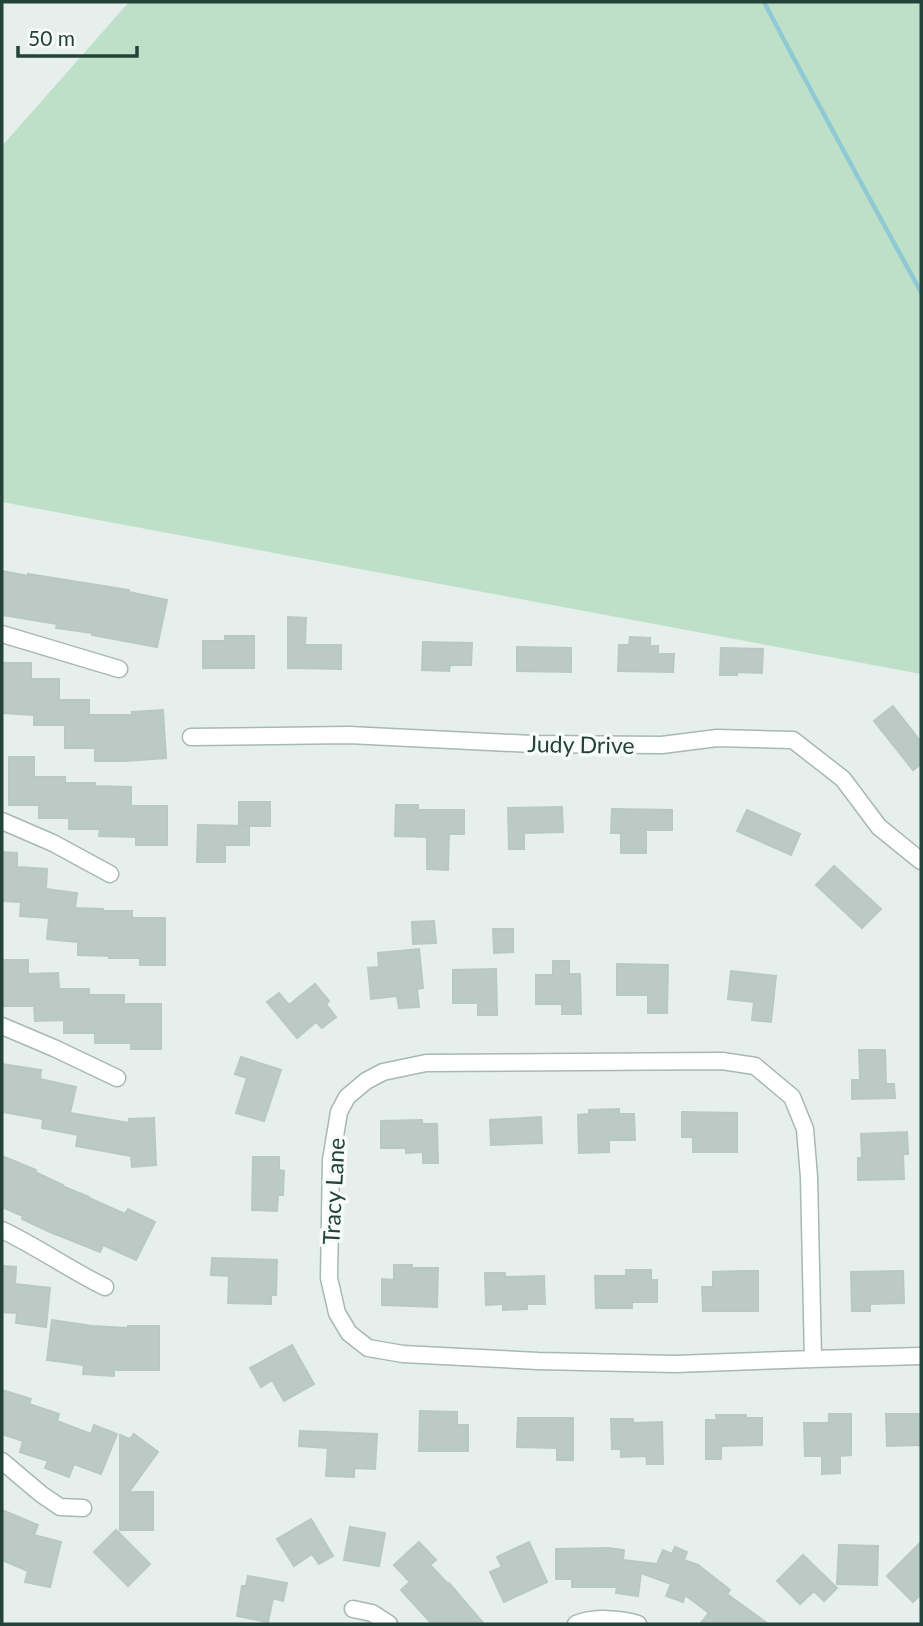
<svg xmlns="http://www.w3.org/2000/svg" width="923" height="1626" font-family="Lato,sans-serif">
	<rect width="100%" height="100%" fill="#e6efeb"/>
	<!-- green -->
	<path fill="#bfe0c8" d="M129,2h792v672l-919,-172v-356z"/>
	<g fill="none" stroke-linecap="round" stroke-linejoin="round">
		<!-- stream -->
		<path stroke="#8ec9d4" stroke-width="4.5" d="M764,2c51,97 104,194 157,290"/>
	</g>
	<!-- building -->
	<path fill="#bbcac4" stroke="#b8c9c2" stroke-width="2" d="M2,571l26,5v-2l101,16v2l38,8 -10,47 -65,-12v-2l-36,-5 1,-4 -55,-9z
		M288,617l18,1 -1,27h36v24l-53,-1z
		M225,636h29v32h-51v-27h22z
		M630,637l20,1v8h8v8h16l-1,18 -55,-1 1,-26h10z
		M423,642l49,1 -1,22h-21l-1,6 -27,-1z
		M517,647l54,1v24l-54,-1z
		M721,648l42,1 -1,24 -25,-1v3h-17z
		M4,663h27v16h28v21h30v15h43v-3l31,-2 3,48 -41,3h-30v-13h-30v-23h-31v-10l-31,-2z
		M893,706l28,36v22l-8,6 -39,-49z
		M9,757h25v20h31v6h30v3l36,1v19h36v39h-31v-8l-37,-1 1,-7h-31v-11h-30v-13h-30z
		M239,802h31v24h-31z
		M396,805h22v5h46v24h-15l-1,36 -21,-1v-32l-32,-1z
		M562,807l1,25 -39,1v16h-15l-1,-41z
		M612,809l60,1v20h-26v23h-25v-20h-10z
		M747,810l53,24 -9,21 -54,-24z
		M198,825l51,1v19h-24v17h-28z
		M2,852l15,1v14l30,2 -1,20 31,4 -2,15 28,1v2h29v7h33v47h-25v-7h-31v-2l-31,-1v-13l-31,-3 2,-21 -29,-2 1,-14 -19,-1z
		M834,866l47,43 -19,19 -46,-43z
		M434,921l2,22 -23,1 -1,-22z
		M493,929h20v23l-19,1z
		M419,949l4,39 -6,1 2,18 -20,1 -2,-12 -26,3 -3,-31 11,-1 -1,-14z
		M3,960h25v14l30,-1 1,16h30v6h35v9h37v45h-30v-6h-36v-10h-31v-13l-29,1 -1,-15h-31z
		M553,961h16v13h11l1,40h-19v-10h-26v-29h17z
		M617,964l51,1 -1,48h-19v-18h-31z
		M496,969l1,46h-19v-12h-25v-33z
		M731,971l45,5 -5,46 -19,-2 2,-18 -26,-3z
		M315,984l14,17 -3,3 10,13 -14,11 -6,-6 -19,16 -30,-36 12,-9 10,12z
		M859,1050h26l1,34h8l1,14 -43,1v-19h8z
		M241,1057l40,13 -17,51 -28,-8 11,-35 -12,-4z
		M2,1064l39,6 -1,9 36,8 -6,26 59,10v-4l25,-1 2,47 -24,2 -1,-11 -55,-10 2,-11 -36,-7 1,-9 -41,-7z
		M619,1109v5h15l1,26h-26v12l-30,1 -1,-38 11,-1v-4z
		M682,1112l55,1v39h-44v-15h-11z
		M541,1117l1,26 -51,2 -1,-25z
		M422,1120v4h15l1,39h-15v-11l-17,1v-5h-25v-27z
		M907,1132l1,22h-5l1,25 -46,1v-22h4l-1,-24z
		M2,1156l34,14 -1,2 28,13 -1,1 27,11v1l36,16 3,-5 27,13 -19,38 -33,-15 -3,7 -50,-20 -28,-13 1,-3 -21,-9z
		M253,1157h26v13l5,1 -1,24h-5l-1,16 -25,-1z
		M212,1258l65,2 -1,35h-5v9l-43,-1 1,-27 -18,-1z
		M394,1265h18v3h26l-1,39 -55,-2v-26l12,1z
		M2,1266l14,1 -1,17 35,4 -4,39 -30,-4 1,-10 -15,-1z
		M626,1270h25v10h6v22h-25v6h-36l-1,-32h31z
		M741,1271h17v40h-55l-1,-24h11v-15z
		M903,1271l1,32 -34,1v7h-18l-1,-39z
		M485,1273h20v4l39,-1 1,28h-18v5l-24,1v-6l-17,1z
		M52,1320l40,6 36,2v-2h31v44h-45v6l-31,-2 1,-9 -37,-5z
		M292,1345l22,39 -30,17 -12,-21 -11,7 -11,-19z
		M2,1390l29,9 -2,5 30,10 -2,7 34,13 3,-9 23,9 -16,40 -27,-10 -5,13 -24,-9 3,-7 -28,-9 3,-11 -21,-7z
		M420,1411l37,1v13h11v26h-49z
		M829,1414h22v41l-11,1v17l-18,1v-18h-17l-1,-33h25z
		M886,1414h35v31l-34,1z
		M716,1415h30v3h16v27l-41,1v13h-15v-39h11z
		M518,1418h55v42h-16v-12l-40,-1z
		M611,1419h22v4l29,-1 1,42h-16l-1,-8 -25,1v-8h-9z
		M300,1431l77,3 -2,35 -21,-1v9l-28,-1 2,-28 -29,-2z
		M134,1434l24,18 -29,40h24v38h-33v-95l10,4z
		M2,1510l36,15 -4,10 27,7 -11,45 -25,-5 3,-11 -26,-11z
		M311,1519l22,37 -14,8 -7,-10 -18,12 -17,-27z
		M350,1527l35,6 -6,33 -35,-6z
		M116,1530l34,34 -22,22 -34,-34z
		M419,1542l17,18 -6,5 18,19 1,-1 35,41h-52l-31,-34 9,-8 -16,-17z
		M529,1542l18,40 -43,20 -14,-30 12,-5 -5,-10z
		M921,1542v52l-8,8 -26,-26z
		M839,1545l39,1 -1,39 -40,-1z
		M675,1547l12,5 -3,8 14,5 32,25 -3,4 41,30h-68l9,-11 -24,-18 -2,7 -17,-6 5,-12 -30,-11 -3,23 -22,-3 1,-6h-45v-8h-16v-30l52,-1 16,2 -1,10 34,4 6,-14 9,4z
		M803,1555l34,33 -13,13 -10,-10 -14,13 -23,-23z
		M248,1576l39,7 -4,18 -10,-3 -5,24 -31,-6 5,-30h4z"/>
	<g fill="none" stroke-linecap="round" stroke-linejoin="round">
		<defs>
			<path id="minor" d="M2,634l117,35
				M191,737l158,-2 183,9 130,1 55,-7 76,2 50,39 36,48 42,34
				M2,821l51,22 57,31
				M2,1026l52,22 63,30
				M722,1061l33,5 37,31 13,32 4,48 4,182 -138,5 -137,-3 -135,-7 -35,-6 -19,-15 -12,-20 -8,-35 2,-118 8,-48 8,-15 19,-16 17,-9 43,-9z
				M2,1230c36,17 68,40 103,57
				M813,1359l108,-3
				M2,1461l39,33 19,13 23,1
				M353,1609l19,4 17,11
				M576,1624c17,-7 44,-6 62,0"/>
		</defs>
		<!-- minor casing -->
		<use href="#minor" stroke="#a8b8b2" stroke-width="19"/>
		<!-- minor -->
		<use href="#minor" stroke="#fff" stroke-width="16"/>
	</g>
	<g text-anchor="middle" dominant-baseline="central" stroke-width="7" stroke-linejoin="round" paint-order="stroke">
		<!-- street labels -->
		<g font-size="23" fill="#24423a" stroke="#f7fbf9">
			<text transform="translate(581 744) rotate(1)">Judy Drive</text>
			<text transform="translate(333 1191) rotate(-87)">Tracy Lane</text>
		</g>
	</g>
	<!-- border -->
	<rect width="923" height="1626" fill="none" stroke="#24423a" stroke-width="7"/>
	<!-- scale -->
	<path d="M18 46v10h119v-10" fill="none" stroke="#24423a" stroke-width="3.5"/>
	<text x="28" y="46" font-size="21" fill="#24423a" stroke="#f7fbf9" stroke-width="5" paint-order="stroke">50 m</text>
</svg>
